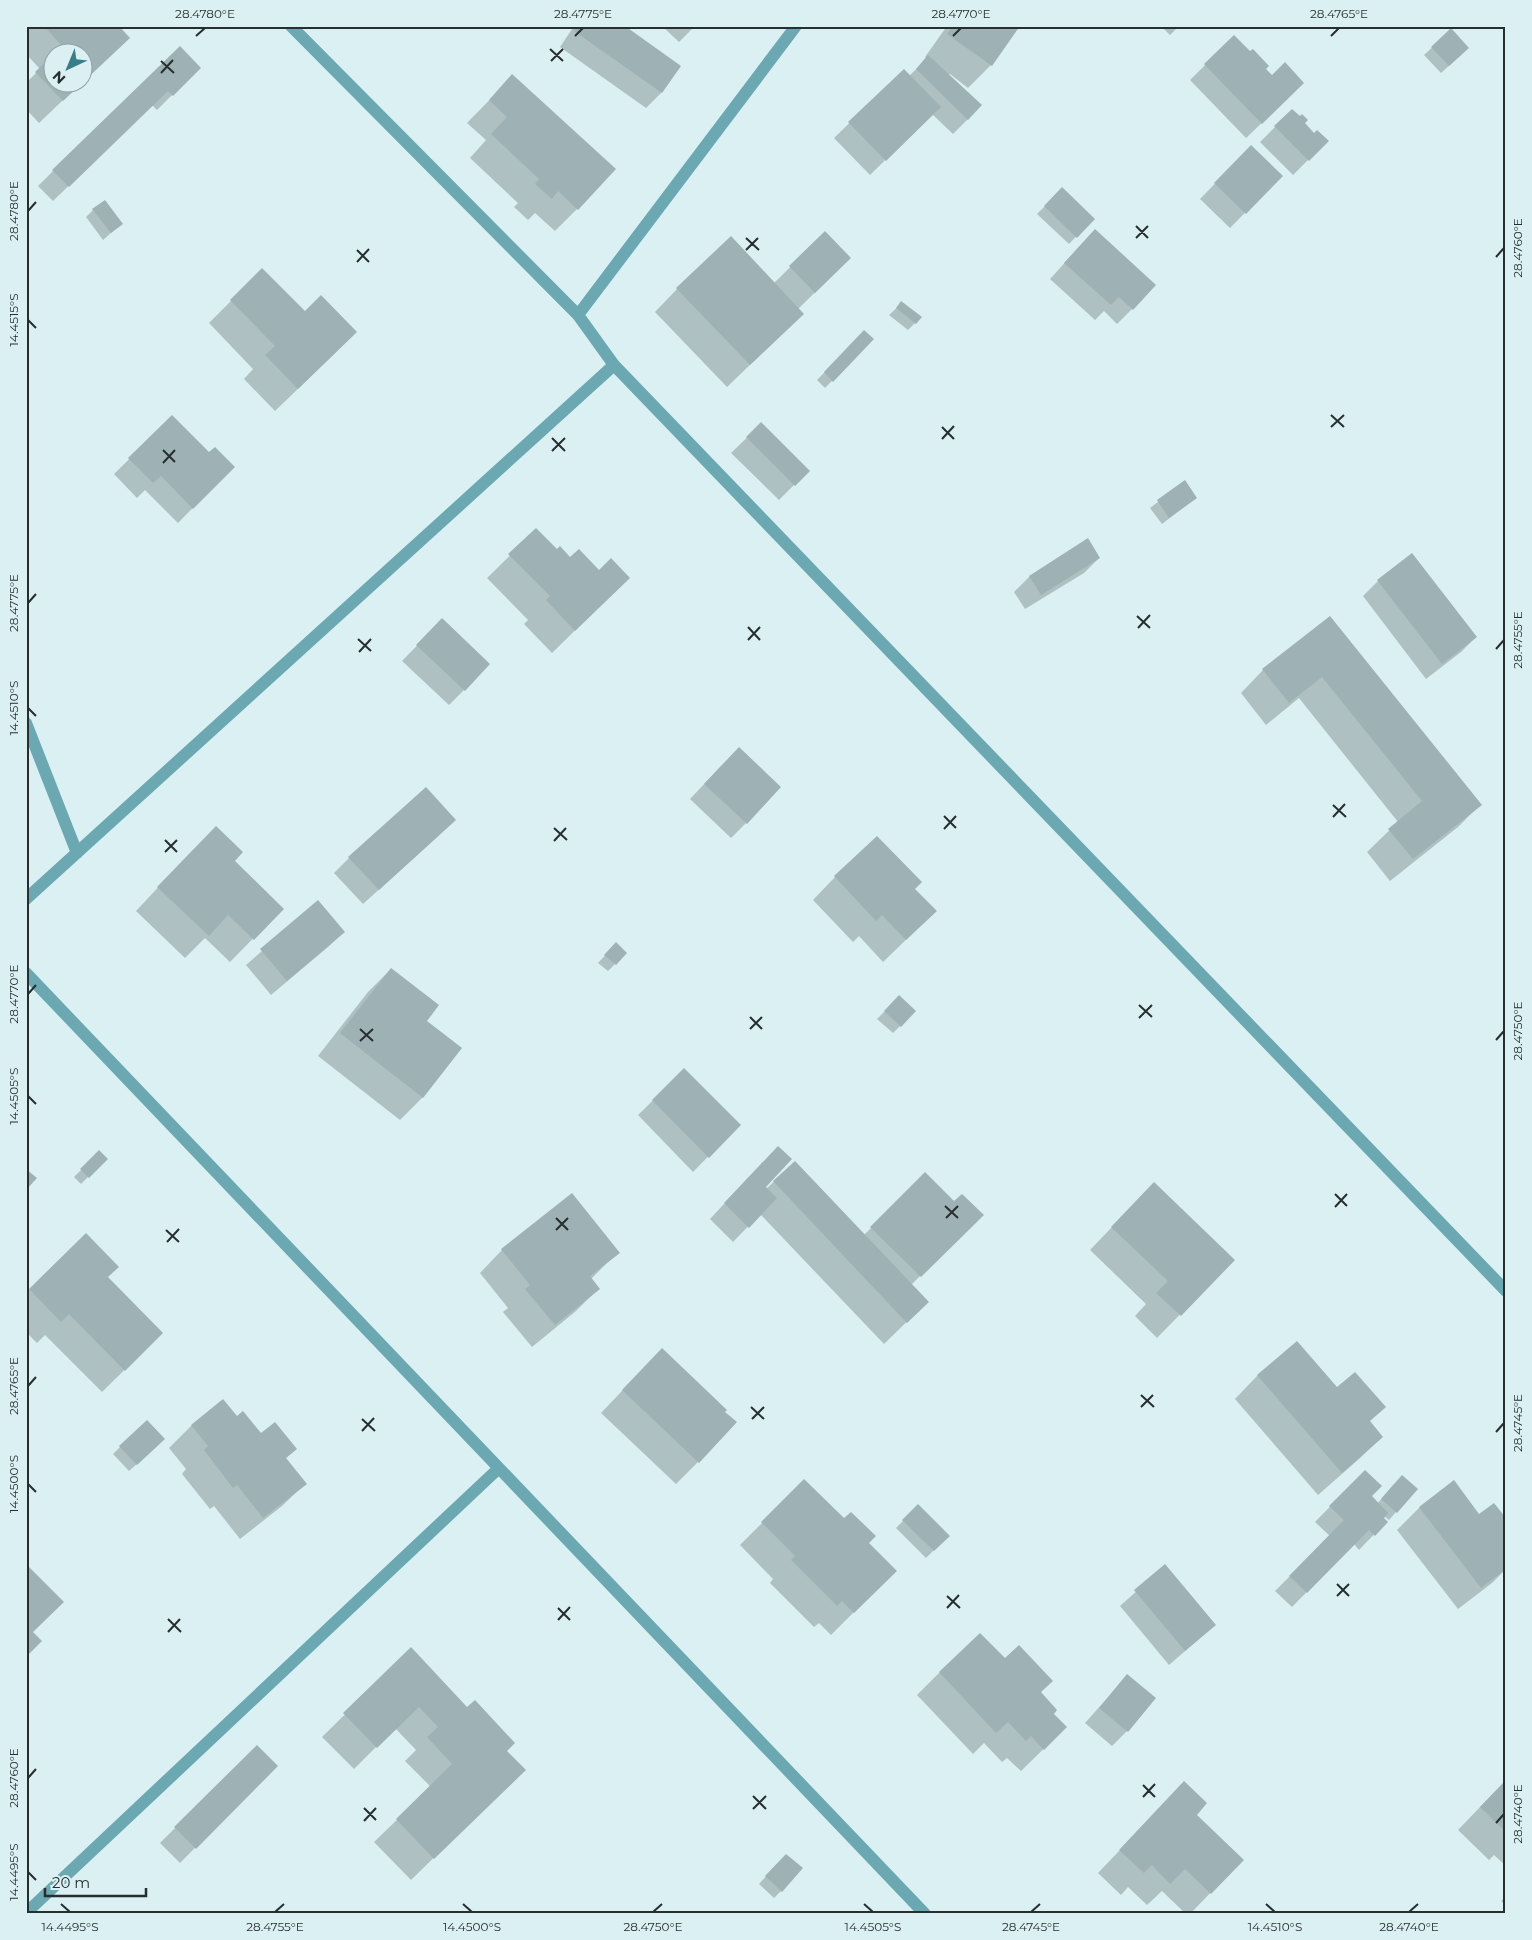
<svg xmlns="http://www.w3.org/2000/svg" width="1532" height="1940" font-family="Montserrat,sans-serif">
	<rect width="100%" height="100%" fill="#dbf0f3"/>
	<!-- shadow -->
	<path fill="#0003" d="M26,26h91l-35,26h-30v30h30l-43,41 -13,-14v-26l14,-14 -14,-15z
		M574,26h49l56,40 -18,27 -15,15 -86,-61z
		M662,26h33l-16,16z
		M947,26h71l-27,39 -23,23 -18,-14 -2,2 20,43 -15,15 -21,-20 -62,61 -36,-37 70,-68 5,6 18,-17 -2,-2z
		M1161,26h18l-9,9z
		M1451,30l10,25 -20,18 -17,-18z
		M1205,65l60,4 23,29 -42,40 -56,-58z
		M199,68l-42,42 -5,-5 -99,96 -15,-15 15,-15z
		M513,76l64,133 -22,22 -20,-18 -7,7 -14,-13 4,-4 -48,-45 16,-18 -19,-17z
		M1292,110l22,25 13,6 -34,34 -33,-33z
		M1236,162l45,14 -51,52 -30,-29z
		M1062,189l31,30 -24,25 -32,-30z
		M93,210l29,13 -19,17 -17,-23z
		M825,233l25,25 -52,51 -18,27 -53,51 -72,-75 22,-23 97,-6z
		M1080,246l52,63 -15,15 -13,-13 -9,9 -45,-41z
		M262,270l71,85 -58,56 -31,-32 9,-10 -44,-46z
		M902,303l13,20 -7,7 -19,-15z
		M864,332l8,8 -47,48 -8,-8z
		M172,417l37,37 24,13 -55,56 -33,-33 -8,8 -23,-24z
		M761,424l47,47 -29,29 -48,-47z
		M1184,482l12,16 -34,26 -12,-16z
		M536,530l21,21 42,20 7,29 -54,53 -28,-29 4,-4 -41,-42z
		M1088,540l11,18 -15,15 -59,36 -11,-17 15,-15z
		M1378,581l98,56 -15,15 -35,27 -63,-83z
		M1330,617l150,188 -22,22 -68,54 -23,-29 31,-30 -99,-124 -33,27 -25,-32 22,-23z
		M442,620l22,70 -15,15 -47,-44z
		M724,763l22,60 -15,15 -41,-39z
		M439,835l-76,69 -29,-31 15,-15z
		M193,850l40,11 49,48 -52,53 -25,-24 -20,20 -49,-47z
		M835,877l79,12 -2,45 -29,28 -24,-26 -6,6 -40,-42z
		M317,902l26,30 -15,15 -57,48 -25,-30z
		M609,951l6,13 -7,7 -10,-8z
		M391,969l34,52 35,27 -38,50 -22,22 -82,-64 50,-64z
		M892,1004l8,22 -7,7 -16,-14z
		M684,1070l55,55 -46,47 -55,-57z
		M99,1152l7,7 -25,25 -7,-7z
		M763,1162l1,25 2,2 29,-27 69,73 61,-61 29,29 28,12 -71,70 16,17 -43,42 -124,-130 -27,28 -23,-23z
		M1132,1206l101,54 -76,78 -22,-22 11,-12 -56,-54z
		M86,1234l21,44 55,55 -60,59 -57,-57 -8,8 -11,-11v-39z
		M502,1250l116,2 -27,27 7,10 -22,22 -44,36 -29,-35 5,-4 -28,-35z
		M1297,1342l40,47 45,48 -23,22 -41,36 -83,-96 22,-23z
		M640,1372l58,90 -22,22 -75,-71z
		M223,1400l14,18 24,17 34,14 -10,10 20,25 -23,22 -42,33 -26,-33 -4,3 -28,-35 4,-5 -17,-21 22,-22z
		M120,1447h36l-27,24 -16,-17z
		M1365,1471l5,25 7,8 17,-20 22,5 -27,31 -5,-4 -2,2 4,4 -27,28 -5,-6 -62,63 -17,-16 55,-55 -15,-14z
		M804,1481l91,90 -64,64 -12,-12 -5,4 -44,-44 3,-4 -33,-34z
		M918,1506l30,30 -22,22 -30,-30z
		M1420,1507l86,13v49l-14,14 -34,26 -61,-79z
		M1165,1566l50,59 -46,40 -49,-59z
		M411,1649l95,102 -5,41 -90,88 -37,-38 57,-55 -26,-26 11,-11 -21,-22 -41,41 -32,-32z
		M940,1672l99,21 13,21 14,13 -45,44 -14,-13 -5,4 -18,-19 -11,11 -56,-59z
		M1128,1675l-1,56 -15,15 -27,-23z
		M257,1746l19,20 -96,97 -20,-20z
		M1506,1780v86l-12,-11 -5,5 -31,-30z
		M1162,1806l33,9 47,45 -52,54h-4l-24,-23 -15,14 -19,-18 -7,8 -23,-22z
		M779,1862l2,29 -7,7 -15,-14z
		M1506,1896v10l-5,-5z"/>
	<!-- building -->
	<path fill="#9eb1b4" d="M44,26h75l11,12 -67,63 -28,-29 17,-16v26h30v-30h-26l6,-6z
		M577,26h48l56,40 -19,27 -88,-62z
		M953,26h67l-28,40 -45,-32z
		M1451,28l18,20 -20,18 -18,-19z
		M1234,35l16,16 3,-2 16,17 -3,3 6,6 13,-13 19,21 -42,41 -58,-60z
		M180,46l21,22 -28,28 -5,-5 -99,96 -17,-17z
		M928,55l54,50 -14,15 -52,-51z
		M904,69l37,38 -55,54 -38,-39z
		M512,74l104,95 -38,41 -20,-19 -6,8 -17,-15 4,-5 -48,-45 16,-17 -18,-17z
		M1292,109l8,7 2,-2 6,6 -3,3 9,10 3,-3 12,11 -20,20 -35,-35z
		M1251,145l32,31 -37,38 -32,-31z
		M1062,187l33,32 -18,19 -33,-32z
		M105,200l18,24 -12,9 -19,-24z
		M1095,229l61,56 -23,25 -14,-13 -8,8 -47,-42z
		M825,231l26,27 -36,35 -26,-27z
		M731,236l73,78 -54,51 -74,-77z
		M262,268l43,43 16,-16 36,37 -59,57 -33,-34 10,-9 -45,-46z
		M901,301l21,16 -6,7 -20,-16z
		M864,330l10,9 -41,43 -9,-10z
		M172,415l37,37 6,-5 20,20 -42,42 -32,-33 -8,7 -25,-25z
		M761,422l49,49 -15,15 -49,-49z
		M1185,480l12,18 -28,20 -12,-18z
		M536,528l21,21 3,-3 10,11 9,-8 20,21 12,-12 19,20 -55,53 -29,-31 4,-4 -42,-42z
		M1088,538l12,20 -59,37 -12,-19z
		M1412,553l65,84 -35,27 -65,-84z
		M1330,616l152,189 -69,54 -25,-30 34,-28 -100,-124 -33,26 -27,-34z
		M442,618l48,46 -25,27 -49,-46z
		M739,747l42,40 -34,37 -43,-40z
		M426,787l30,33 -77,70 -31,-33z
		M216,826l27,26 -8,9 49,48 -30,31 -26,-25 -19,21 -52,-49z
		M877,836l45,46 -7,7 22,22 -31,29 -24,-25 -6,6 -42,-45z
		M318,900l27,32 -58,49 -27,-32z
		M616,942l11,11 -11,12 -12,-10z
		M391,968l48,37 -12,16 35,27 -39,50 -83,-65z
		M899,995l17,16 -15,16 -17,-16z
		M684,1068l57,57 -32,33 -57,-58z
		M778,1146l14,13 -26,28 11,11 -28,30 -25,-25z
		M99,1150l9,9 -19,19 -9,-9z
		M795,1161l134,141 -22,21 -134,-142z
		M26,1169l11,9 -11,12z
		M925,1172l29,29 8,-7 22,21 -63,62 -51,-50z
		M1154,1182l81,78 -54,56 -25,-23 12,-12 -57,-54z
		M572,1193l48,60 -30,23 10,13 -45,36 -30,-36 5,-4 -29,-36z
		M86,1233l33,34 -11,10 55,56 -38,38 -56,-57 -8,8 -32,-33z
		M1297,1341l40,46 18,-15 31,35 -16,14 13,16 -41,36 -85,-98z
		M662,1348l65,62 -2,2 12,10 -38,41 -77,-73z
		M223,1399l14,17 6,-5 18,22 14,-11 22,27 -11,9 21,26 -44,34 -26,-33 -4,3 -29,-38 4,-4 -17,-21z
		M147,1420l18,19 -28,26 -18,-19z
		M1365,1470l17,16 -10,10 16,17 -4,5 4,4 -13,14 -6,-6 -62,63 -18,-17 55,-56 -15,-14z
		M1402,1475l16,14 -21,24 -16,-14z
		M804,1479l40,39 7,-6 25,24 -7,7 28,28 -43,42 -12,-12 -5,5 -46,-46 4,-4 -34,-34z
		M1454,1480l25,34 15,-11 12,15v51l-25,19 -62,-81z
		M918,1504l32,32 -16,15 -32,-31z
		M1165,1564l51,61 -31,26 -51,-61z
		M28,1566l36,36 -31,30 9,9 -16,16v-89z
		M980,1633l25,25 14,-13 34,36 -12,11 16,18 -3,4 13,13 -23,23 -13,-14 -5,5 -18,-19 -12,11 -57,-61z
		M411,1647l56,60 8,-7 40,43 -8,8 19,19 -92,89 -38,-40 56,-55 -25,-27 11,-10 -19,-20 -42,41 -34,-35z
		M1127,1674l29,24 -28,34 -29,-24z
		M257,1745l21,21 -82,83 -22,-22z
		M1506,1780v52l-26,-25z
		M1184,1781l23,22 -10,12 47,45 -33,34 -26,-25 -15,15 -18,-19 -8,8 -25,-23z
		M786,1854l17,14 -21,24 -17,-16z"/>
	<g fill="none" stroke-linecap="round" stroke-linejoin="round">
		<!-- minor -->
		<path stroke="#6ba8b1" stroke-width="12" d="M291,26l287,289 36,50 892,926
			M578,315l218,-289
			M26,723l51,130
			M26,899l588,-534
			M26,973l899,941
			M26,1913l473,-445"/>
	</g>
	<!-- ticks -->
	<path fill="none" stroke="#262e2f" stroke-width="2" d="M196,36l9,-8M575,36l8,-8M953,36l8,-8M1331,36l8,-8M550,49l13,12M161,61l13,12M551,61l12,-12M161,73l12,-13M28,211l8,-9M1136,226l12,12M746,238l13,12M1136,238l12,-12M357,250l12,12M746,250l12,-12M1496,257l8,-9M357,262l12,-13M28,320l8,8M1331,415l13,12M942,427l12,12M1331,427l13,-12M552,438l13,13M942,439l12,-13M163,450l12,12M552,451l13,-13M163,463l12,-13M28,603l8,-9M1137,616l13,12M748,627l12,13M1138,628l12,-13M358,639l13,12M748,640l12,-13M1496,649l8,-9M359,652l12,-13M28,708l8,8M1333,805l13,12M944,816l12,12M1333,817l12,-13M554,828l13,12M944,829l12,-13M165,840l12,12M554,841l12,-13M165,852l12,-12M28,994l8,-9M1139,1005l13,12M750,1017l12,12M1139,1018l13,-13M360,1029l13,12M750,1029l12,-12M1496,1040l8,-9M360,1041l13,-12M28,1096l8,8M1335,1194l12,12M945,1206l13,12M1335,1207l12,-13M556,1218l12,12M946,1218l12,-12M166,1230l13,12M556,1230l12,-12M167,1242l12,-13M28,1386l8,-9M1141,1395l13,12M751,1407l13,12M1141,1407l12,-12M362,1419l13,12M752,1419l12,-12M362,1431l12,-13M1496,1432l8,-9M28,1484l8,8M1337,1584l12,12M947,1596l13,12M1337,1596l12,-12M558,1608l12,12M947,1608l12,-13M168,1619l13,13M558,1620l12,-13M168,1632l12,-13M28,1778l8,-9M1143,1785l12,12M753,1796l13,13M1143,1797l12,-13M364,1808l12,12M753,1809l13,-13M364,1821l12,-13M1496,1823l8,-9M28,1872l8,8M61,1904l9,8M463,1904l9,8M864,1904l9,8M1266,1904l9,8M275,1912l9,-8M653,1912l9,-8M1031,1912l9,-8M1409,1912l9,-8"/>
	<!-- border -->
	<rect width="1532" height="1940" fill="none" stroke="#dbf0f3" stroke-width="55"/>
	<!-- north arrow -->
	<g transform="translate(68 68) rotate(224)"><circle r="24" fill="#dbf0f3" stroke="#93a2a5"/>
	<path d="M0-4L9 19L0 12L-9 19Z" fill="#377e88"/>
	<text y="-8" font-size="14" font-weight="bold" text-anchor="middle" fill="#262e2f">N</text>
	</g>
	<!-- scale -->
	<path d="M45 1888v8h101v-8" fill="none" stroke="#262e2f" stroke-width="2.5"/>
	<text x="52" y="1888" font-size="15" fill="#262e2f" stroke="#dbf0f3" stroke-width="4" paint-order="stroke">20 m</text>
	<rect x="28" y="28" width="1476" height="1884" fill="none" stroke="#262e2f" stroke-width="2"/>
	<g font-size="12" text-anchor="middle" fill="#262e2f">
		<text x="205" y="18">28.4780°E</text>
		<text x="583" y="18">28.4775°E</text>
		<text x="961" y="18">28.4770°E</text>
		<text x="1339" y="18">28.4765°E</text>
		<text transform="translate(14 211) rotate(-90)" y="4">28.4780°E</text>
		<text transform="translate(1518 248) rotate(-90)" y="4">28.4760°E</text>
		<text transform="translate(14 320) rotate(-90)" y="4">14.4515°S</text>
		<text transform="translate(14 603) rotate(-90)" y="4">28.4775°E</text>
		<text transform="translate(1518 640) rotate(-90)" y="4">28.4755°E</text>
		<text transform="translate(14 708) rotate(-90)" y="4">14.4510°S</text>
		<text transform="translate(14 994) rotate(-90)" y="4">28.4770°E</text>
		<text transform="translate(1518 1031) rotate(-90)" y="4">28.4750°E</text>
		<text transform="translate(14 1096) rotate(-90)" y="4">14.4505°S</text>
		<text transform="translate(14 1386) rotate(-90)" y="4">28.4765°E</text>
		<text transform="translate(1518 1423) rotate(-90)" y="4">28.4745°E</text>
		<text transform="translate(14 1484) rotate(-90)" y="4">14.4500°S</text>
		<text transform="translate(14 1778) rotate(-90)" y="4">28.4760°E</text>
		<text transform="translate(1518 1814) rotate(-90)" y="4">28.4740°E</text>
		<text transform="translate(14 1872) rotate(-90)" y="4">14.4495°S</text>
		<text x="70" y="1931">14.4495°S</text>
		<text x="275" y="1931">28.4755°E</text>
		<text x="472" y="1931">14.4500°S</text>
		<text x="653" y="1931">28.4750°E</text>
		<text x="873" y="1931">14.4505°S</text>
		<text x="1031" y="1931">28.4745°E</text>
		<text x="1275" y="1931">14.4510°S</text>
		<text x="1409" y="1931">28.4740°E</text>
	</g>
</svg>
